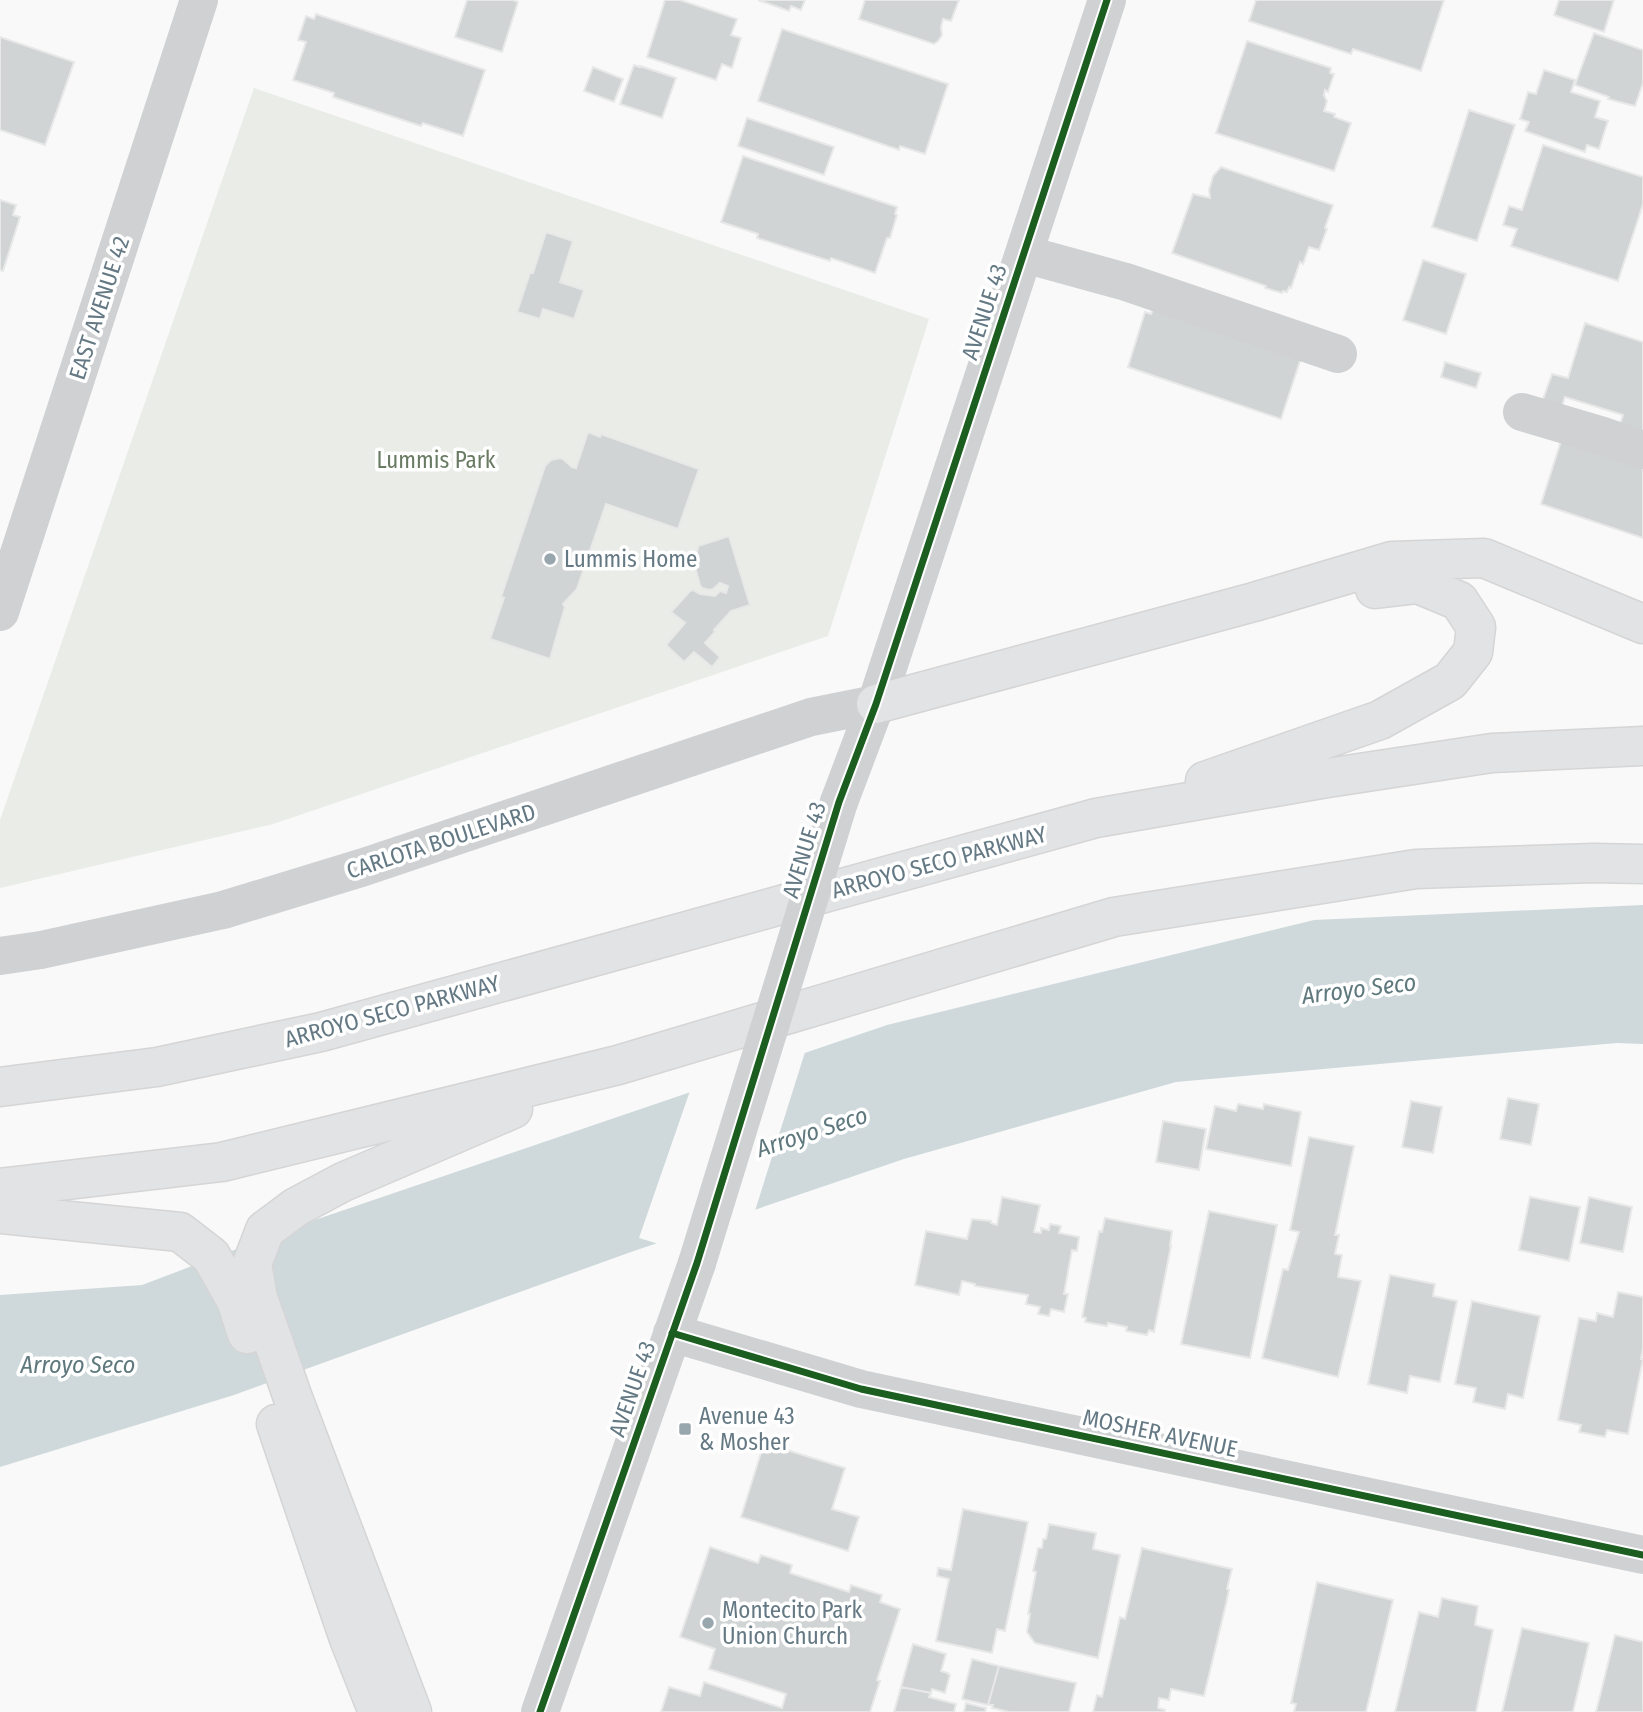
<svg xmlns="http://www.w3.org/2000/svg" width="1643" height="1712" font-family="'Fira Sans Condensed',sans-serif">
	<rect width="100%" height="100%" fill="#f9f9f9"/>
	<!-- green -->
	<path fill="#e9ece7" d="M254,88l675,231 -101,317 -555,188 -273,64v-68z"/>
	<!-- water -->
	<path fill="#cfd9db" d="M1643,905v139l-26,-1 -441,39 -272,77 -273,93 -397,143 -234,72v-172l142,-10 161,-61 584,-199 427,-105z"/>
	<!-- pier -->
	<path fill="#f9f9f9" d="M806,1049l-52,165 -92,31 -23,-7 52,-150z"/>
	<!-- building -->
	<path fill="#d1d4d4" stroke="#e8e8e8" stroke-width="2" d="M467,0h46l5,2 -16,50 -47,-15z
		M665,0h15l57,19 -6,16 10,3 -9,30 -10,-4 -6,16 -69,-23z
		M758,0h47l-4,10 -10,-4 -2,5z
		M865,0h94l-8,21 -8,-2 -2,8 1,8 -4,6 -4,3 -75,-25z
		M1256,0h188l-23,71 -68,-22 -2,5 -102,-33z
		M1559,0h55l-10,32 -50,-17z
		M316,14l169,56 -22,66 -40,-13 -2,3 -88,-29 1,-4 -41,-13 13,-38 -8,-2 8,-24 8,3z
		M782,29l166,55 -23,70 -25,-8 -1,4 -141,-49z
		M1594,33l49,17v33l-8,23 -27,-7 1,-2 -34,-12z
		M0,37l74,25 -29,83 -45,-15z
		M1247,41l84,27 -1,5 4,1 -6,18 -3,-2 -1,5 3,6 -3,10 11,3 -1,3 17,6 -17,48 -118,-38z
		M634,65l6,2v-1l36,12 -14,40 -42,-14z
		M593,67l30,12 -9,23 -30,-11z
		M1544,70l31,10 -4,12 29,9 -5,16 13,4 -9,28 -12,-4 -2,7 -60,-21 4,-9 -9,-3 8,-27 8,2z
		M1469,110l46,15 -38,116 -45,-14z
		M747,118l87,29 -10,28 -86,-29z
		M1543,145l100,32v27l-25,77 -107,-35 6,-17 -14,-4 6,-19 13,4z
		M743,156l154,51 -2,7 2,1 -7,23h-3l-12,35 -44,-15 -1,3 -73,-23 1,-4 -37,-12z
		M1221,167l112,38 -8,23 2,1 -8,21 -10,-3 -6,17 -3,-2 -9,26 -2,-1 -2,5 -4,-1 -1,2 -17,-5 1,-2 -94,-33 21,-59 17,4 -1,-8 4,-14z
		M0,200l16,5 -3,10 7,2 -17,54 -3,-1z
		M546,232l27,9 -13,41 24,8 -10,29 -31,-10 -3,10 -23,-7 13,-39h3z
		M1423,260l43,14 -20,60 -43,-14z
		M1154,307l148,48 -21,64 -153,-52 17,-55 6,2z
		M1585,323l58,19v93l-24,-8 4,-12 -58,-18 -4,12 -19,-7 10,-28 16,4z
		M1445,362l36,11 -5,15 -35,-11z
		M588,432l12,5 1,-3 98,35 -21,60 -72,-25 -29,85 -14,15 2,3 -15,52 -60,-20 14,-41 -3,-1 44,-131 6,-6 9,-2 3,1 9,8 4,1z
		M1561,441l82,24v73l-102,-34z
		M729,536l21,69 -19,6 -17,19 1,2 -10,11 15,14 -8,10 -18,-15 -10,10 -18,-17 19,-22 -14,-11 19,-21 3,-1 7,4 15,2 5,-5 6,2 2,-7 -8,-3 -7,6 -4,1 -7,-2 -2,-3 -9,-32h6l1,-7z
		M1508,1098l31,6 -8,41 -31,-6z
		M1411,1101l31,6 -9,46 -31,-6z
		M1238,1104l25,5 1,-5 37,8 -10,54 -85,-17 9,-43 21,5z
		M1163,1121l43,8 -7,41 -43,-8z
		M1309,1137l45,9 -19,89h4l-4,19 7,1 -4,22 23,4 -23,96 -76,-19 21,-89 5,1 11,-38 -9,-2z
		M1002,1197l38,8 -6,27 7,1v-5l8,2 1,-6 11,2 -2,7 20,4 -2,14 -5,-1 -8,44h4l-4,18 -13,-3 -2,7 -11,-2 2,-7 -14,-3 2,-9 -53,-9v-2l-13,-3 -3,14 -44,-10 11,-54 41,8 5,-20 19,2v2l6,2z
		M1530,1197l50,10 -11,54 -50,-11z
		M1589,1197l43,10 -9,45 -43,-9z
		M1209,1211l68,14 -27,133 -69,-14z
		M1105,1218l67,13 -2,15h1l-17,86 -5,-2 -2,5 -21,-4 1,-4 -19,-4 -1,3 -22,-4 1,-4 -4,-1 17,-86 3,1z
		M1390,1275l45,9 -2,12 24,5 -17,81 -30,-6 -3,17 -39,-9z
		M1618,1292l25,5v51l-2,11h2l-15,75 -21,-4 -2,7 -26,-5 2,-7 -23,-5 21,-102 17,3 1,-8 16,4z
		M1472,1301l68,15 -17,82 -15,-4 -3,15 -32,-7 3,-14 -21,-4z
		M764,1443l81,25 -13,41 27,8 -11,34 -107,-34z
		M963,1509l65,13 -23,109 -8,-2 -5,24 -56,-12 13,-62 -12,-3 1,-8 13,2z
		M1049,1524l47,9 -3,16 27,6 -22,103 -63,-15 -8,-11 3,-18h-2l8,-42 -3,-1 5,-23h4l1,-9h3z
		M710,1547l48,16 3,-8 31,10 -2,8 59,19 2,-7 31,10 -2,7 20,7 -23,71 3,1 -10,31h-209l8,-25 31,9 4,-14 78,26 4,-14 -77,-25 6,-20 -35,-12z
		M1142,1548l90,21 -5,20 2,1 -3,14 -22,92 -33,-7 -2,11 -10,-2 -1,10 7,2 -1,2h-71l4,-17 5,2 18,-80 5,2z
		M1317,1582l76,18 -27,112h-72l2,-8 -5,-1z
		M1442,1598l36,8 -3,19 18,5 -17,82h-81l24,-100 19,5z
		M1522,1628l67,15 -16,69h-71z
		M1615,1635l28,7v70h-47z
		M913,1644l33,10 -5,17 7,2v1l2,1 -5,18 -13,-4 -1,4 -30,-6z
		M972,1659l27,7 -11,39 -26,-6z
		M999,1666l77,17 -7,29h-60l-17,-4 1,-3h-5z
		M901,1687l30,6 -2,4 27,7 -2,8h-60z
		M966,1703l20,5 -1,4h-21z"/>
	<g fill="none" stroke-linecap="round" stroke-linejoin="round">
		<defs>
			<path id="highway" d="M876,704l378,-102 138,-41 92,-3 159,66
				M1205,781l175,-61 70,-39 23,-29 3,-25 -17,-26 -41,-17 -43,5
				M0,1087l157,-20 164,-35 775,-214 231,-40 165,-25 151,-7
				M0,1188l222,-26 396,-97 496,-148 302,-48 178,-6 49,1
				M0,1214l180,18 31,24 25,44 11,34
				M276,1424l72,212 30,76
				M412,1712l-119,-314 -35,-100 -6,-34 13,-34 31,-23 47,-25 170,-73"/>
		</defs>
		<!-- highway casing -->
		<use href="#highway" stroke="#d5d5d6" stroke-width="41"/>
		<!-- minor -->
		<path stroke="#cfd1d2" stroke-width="38" d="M1024,254l102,28 212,72
			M1522,412l81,24 40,14
			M0,612l199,-612
			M839,802l37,-98 231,-704
			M0,956l41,-6 182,-40 141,-43 447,-150 65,-13
			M672,1333l189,56 782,166
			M540,1712l157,-449"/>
		<!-- highway -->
		<use href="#highway" stroke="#e2e3e4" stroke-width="38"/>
		<!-- minor-bridge -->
		<path stroke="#cfd1d2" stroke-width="38" d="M697,1263l142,-461"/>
		<defs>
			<path id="cycleway" d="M672,1333l189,56 782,166
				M540,1712l157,-449 142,-461 37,-98 231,-704"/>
		</defs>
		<!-- cycleway casing -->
		<use href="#cycleway" stroke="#fff" stroke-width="11"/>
		<!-- cycleway -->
		<use href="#cycleway" stroke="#1b5e20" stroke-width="7"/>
	</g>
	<!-- markers -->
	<g fill="#98a6ad" stroke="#fff" stroke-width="2.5">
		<circle cx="550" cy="559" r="7"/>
		<rect x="678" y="1422" width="14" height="14" rx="3.5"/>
		<circle cx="708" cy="1623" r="7"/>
	</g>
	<g text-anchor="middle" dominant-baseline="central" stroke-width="7" stroke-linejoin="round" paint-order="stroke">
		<!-- street labels -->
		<g font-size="23" fill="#647984" stroke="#fff">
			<text transform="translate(99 308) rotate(-72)">EAST AVENUE 42</text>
			<text transform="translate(984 312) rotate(-72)">AVENUE 43</text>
			<text transform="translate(441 841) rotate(-18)">CARLOTA BOULEVARD</text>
			<text transform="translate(804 850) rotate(-73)">AVENUE 43</text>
			<text transform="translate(939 862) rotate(-15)">ARROYO SECO PARKWAY</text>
			<text transform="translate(392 1011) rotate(-15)">ARROYO SECO PARKWAY</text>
			<text transform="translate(632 1389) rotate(-71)">AVENUE 43</text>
			<text transform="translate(1160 1433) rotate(12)">MOSHER AVENUE</text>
		</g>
		<!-- park labels -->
		<g font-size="23" fill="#697b63" stroke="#fff">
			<text x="436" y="460">Lummis Park</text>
		</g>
		<!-- poi labels -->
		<g font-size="23" fill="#647984" stroke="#fff" text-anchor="start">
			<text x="564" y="559">Lummis Home</text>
			<text x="699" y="1416">Avenue 43<tspan x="699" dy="26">&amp; Mosher</tspan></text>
			<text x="722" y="1610">Montecito Park<tspan x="722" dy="26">Union Church</tspan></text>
		</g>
		<!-- water labels -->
		<g font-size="24" font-style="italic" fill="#5e787d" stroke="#fff">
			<text transform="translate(1359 989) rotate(-7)">Arroyo Seco</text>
			<text transform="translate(812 1132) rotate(-18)">Arroyo Seco</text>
			<text x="78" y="1365">Arroyo Seco</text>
		</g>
	</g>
</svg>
